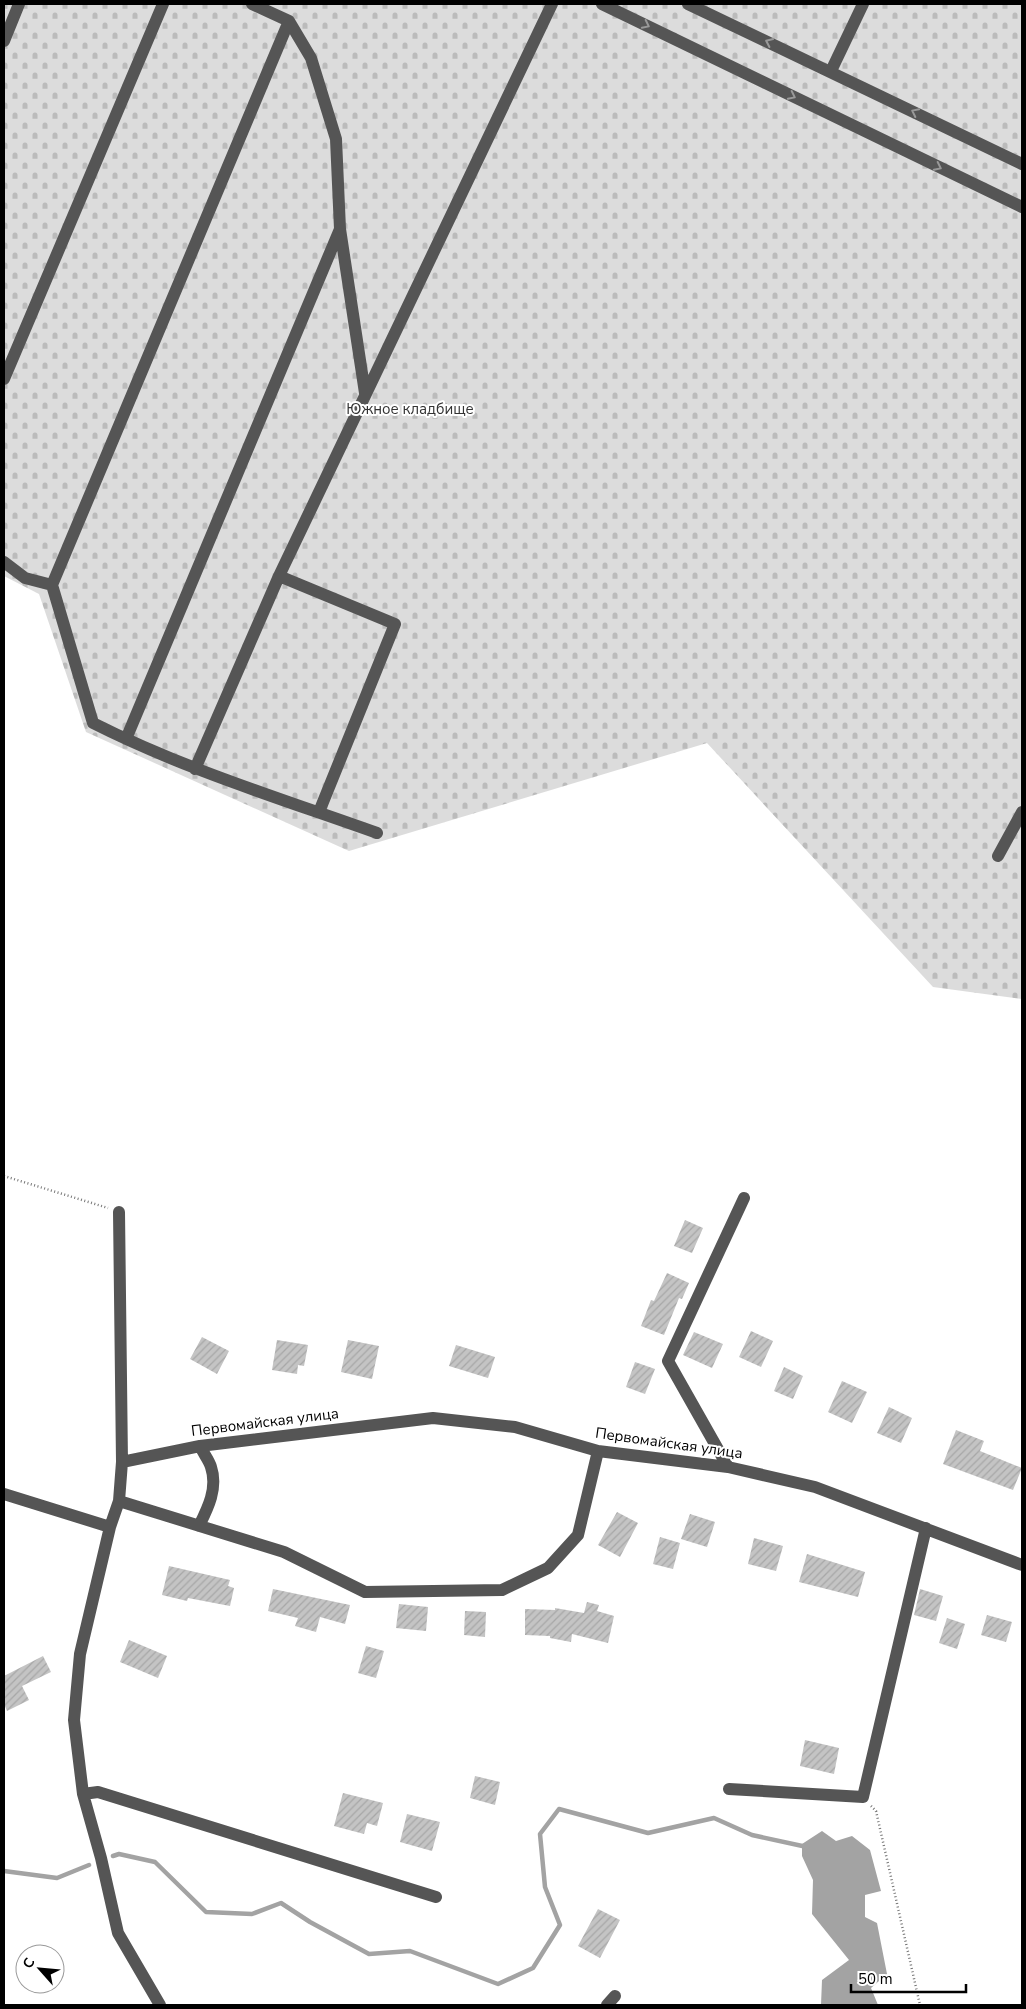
<svg xmlns="http://www.w3.org/2000/svg" width="1026" height="2009" font-family="'Nunito Sans',sans-serif">
	<defs>
		<pattern id="cemetery-stones" width="16" height="16" patternUnits="userSpaceOnUse" patternTransform="scale(1.25)"><rect width="16" height="16" fill="#dcdcdc"/><path d="M2 7V4a2 2 0 0 1 4 0v3zM10 15v-3a2 2 0 0 1 4 0v3z" fill="#bbb"/></pattern>
		<pattern id="building-hatch" width="6" height="6" patternUnits="userSpaceOnUse" patternTransform="scale(1.25)"><rect width="6" height="6" fill="#c4c4c4"/><path d="M-1 1l2-2M0 6l6-6M5 7l2-2" fill="none" stroke="#a7a7a7"/></pattern>
	</defs>
	<rect width="100%" height="100%" fill="#fff"/>
	<!-- cemetery -->
	<path fill="url(#cemetery-stones)" d="M4,4h1018v995l-89,-12 -226,-244 -358,108 -263,-119 -47,-138 -35,-18z"/>
	<!-- water -->
	<path fill="#a3a3a3" d="M822,1831l14,10 16,-5 18,14 11,41 -16,4v22l12,6 10,51 -16,14 7,17h-57l1,-25 27,-20 -37,-46 1,-34 -11,-24v-12z"/>
	<g fill="none" stroke-linecap="round" stroke-linejoin="round">
		<!-- stream -->
		<path stroke="#a3a3a3" stroke-width="4.5" d="M113,1856l6,-2 36,8 51,50 46,2 29,-11 29,19 59,32 41,-3 88,33 35,-16 27,-43 -15,-38 -5,-53 19,-25 89,24 66,-15 38,17 55,12
			M4,1871l53,7 32,-13"/>
	</g>
	<!-- building -->
	<path fill="url(#building-hatch)" d="M685,1220l18,8 -11,25 -18,-7z
		M667,1273l22,10 -7,16 -3,-1 -15,37 -23,-9 10,-26 3,1z
		M751,1331l22,10 -12,26 -22,-10z
		M694,1332l29,12 -11,24 -29,-13z
		M202,1337l27,14 -12,23 -27,-15z
		M277,1340l31,5 -4,21 -6,-1 -1,9 -25,-4z
		M348,1340l31,6 -7,33 -31,-7z
		M456,1345l39,12 -7,21 -39,-12z
		M635,1362l20,7 -10,25 -19,-7z
		M784,1367l19,9 -10,23 -19,-8z
		M842,1381l25,11 -15,31 -24,-11z
		M889,1407l23,11 -11,25 -24,-10z
		M956,1430l28,11 -4,10 42,17 -9,22 -70,-26z
		M617,1512l21,11 -18,34 -22,-12z
		M690,1514l25,8 -8,25 -26,-8z
		M660,1537l20,6 -7,26 -20,-5z
		M754,1538l29,8 -7,25 -28,-7z
		M807,1554l58,18 -7,25 -59,-15z
		M169,1566l61,14 -2,6 6,2 -4,18 -42,-8 -1,3 -25,-6z
		M273,1589l77,16 -5,19 -25,-7 -4,15 -21,-6 3,-8 -30,-7z
		M920,1589l23,7 -7,25 -22,-6z
		M587,1602l12,3 -2,6 17,5 -6,27 -36,-9 -1,8 -21,-4v-2l-25,-1v-26l30,1v-2l29,5z
		M399,1604l29,3 -2,24 -30,-3z
		M465,1611l21,1 -1,25 -21,-2z
		M987,1615l25,7 -6,20 -25,-7z
		M947,1618l18,6 -8,25 -18,-6z
		M129,1640l38,16 -9,22 -38,-16z
		M366,1646l18,5 -8,27 -18,-5z
		M43,1656l8,16 -29,14 7,14 -22,11 -3,-7v-28z
		M805,1740l34,8 -5,26 -34,-8z
		M475,1776l25,6 -5,23 -25,-7z
		M343,1793l40,10 -6,23 -10,-3 -3,11 -30,-8z
		M407,1814l33,8 -8,29 -32,-9z
		M598,1909l22,11 -20,38 -22,-12z"/>
	<g fill="none" stroke-linecap="round" stroke-linejoin="round">
		<!-- path -->
		<path stroke="#777" stroke-width="2.5" stroke-dasharray="1 2.5" stroke-linecap="butt" d="M4,1176l104,32
			M871,1806l5,5 44,194"/>
		<!-- minor -->
		<path stroke="#555" stroke-width="12" d="M252,4l37,17 22,37 25,81 4,90 25,164
			M602,4l420,203
			M688,4l334,160
			M4,41l15,-37
			M831,71l32,-67
			M4,379l159,-375
			M4,562l21,16 27,7 41,138c91,46 189,76 284,110
			M279,576l116,48 -76,188
			M52,585l237,-564
			M126,739l214,-510
			M195,769l84,-193 273,-572
			M998,856l24,-44
			M119,1212l3,250 -3,39 -9,26 -30,127 -6,66 9,74 18,64 17,75 42,72
			M122,1462l78,-16 233,-28 82,9 83,24 130,16 87,20 207,78
			M728,1467l-60,-106 76,-163
			M4,1494l106,33
			M119,1501l165,51 81,40 137,-2 46,-22 30,-33 20,-84
			M199,1526c9,-18 19,-38 12,-59 -2,-7 -8,-14 -11,-21
			M729,1789l134,8 63,-269
			M83,1794l15,-2 338,105
			M607,2005l8,-9"/>
	</g>
	<!-- one-way arrows -->
	<defs><path id="oneway-chevron" d="M-2-3.5L2.5 0L-2 3.5" fill="none" stroke-width="1.6" stroke-linecap="round" stroke-linejoin="round" transform="scale(1.25)"/></defs>
	<g stroke="#999">
		<use href="#oneway-chevron" transform="translate(646 25) rotate(26)"/>
		<use href="#oneway-chevron" transform="translate(769 42) rotate(-155)"/>
		<use href="#oneway-chevron" transform="translate(792 96) rotate(26)"/>
		<use href="#oneway-chevron" transform="translate(915 112) rotate(-154)"/>
		<use href="#oneway-chevron" transform="translate(938 167) rotate(26)"/>
	</g>
	<g text-anchor="middle" dominant-baseline="central" stroke-width="4" stroke-linejoin="round" paint-order="stroke">
		<!-- park labels -->
		<g font-size="15" fill="#333" stroke="#fff">
			<text x="410" y="409">Южное кладбище</text>
		</g>
		<!-- street labels -->
		<g font-size="15" fill="#000" stroke="#fff">
			<text transform="translate(265 1422) rotate(-7)">Первомайская улица</text>
			<text transform="translate(669 1443) rotate(8)">Первомайская улица</text>
		</g>
	</g>
	<!-- border -->
	<rect width="1026" height="2009" fill="none" stroke="#000000" stroke-width="10"/>
	<!-- north arrow -->
	<g transform="translate(40 1969) rotate(297)"><circle r="24" fill="#ffffff" stroke="#999999"/>
	<path d="M0-4L9 19L0 12L-9 19Z" fill="#000000"/>
	<text y="-8" font-size="14" font-weight="bold" text-anchor="middle" fill="#000000">С</text>
	</g>
	<!-- scale -->
	<path d="M851 1984v8h115v-8" fill="none" stroke="#000000" stroke-width="2.5"/>
	<text x="858" y="1984" font-size="15" fill="#000000" stroke="#ffffff" stroke-width="4" paint-order="stroke">50 m</text>
</svg>
